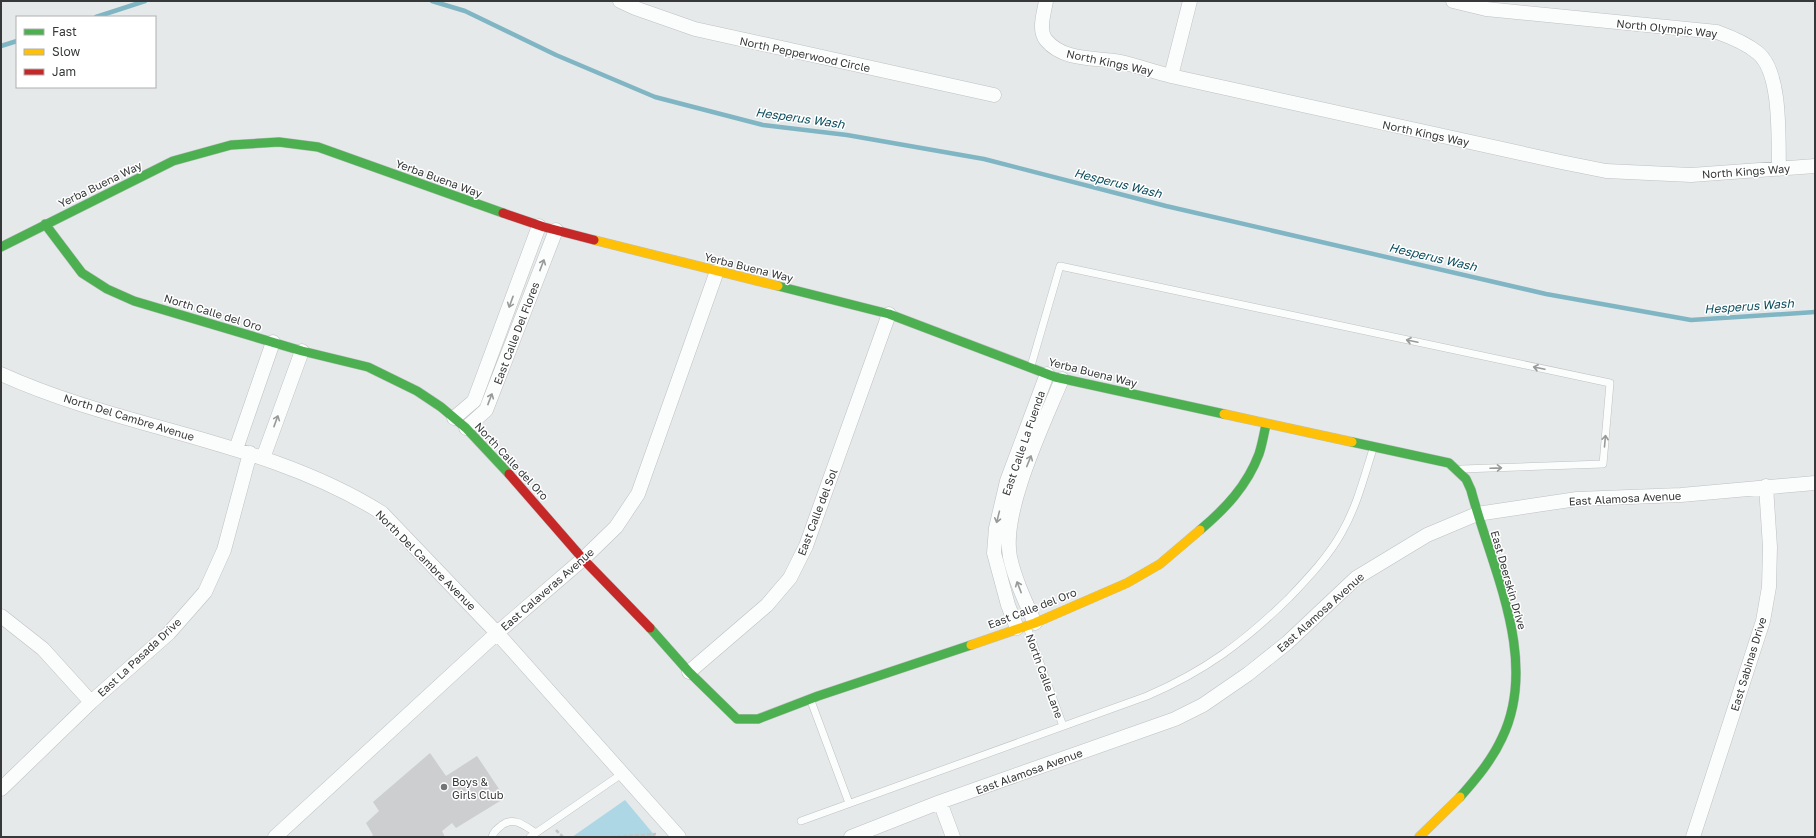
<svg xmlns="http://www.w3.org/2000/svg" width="1816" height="838" font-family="'Golos Text',sans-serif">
	<rect width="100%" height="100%" fill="#e5e9ea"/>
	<!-- green -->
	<path fill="#add7e4" d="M625,800l31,37h-84z"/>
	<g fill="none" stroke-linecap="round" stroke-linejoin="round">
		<!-- stream -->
		<path stroke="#80b5c4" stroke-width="4.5" d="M432,1l33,10 91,44 99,42 108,28 84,10 137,24 182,47 380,88 145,26 124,-8
			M96,17l49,-16
			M1,46l16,-5"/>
	</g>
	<!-- building -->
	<path fill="#cdcecf" d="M430,753l16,23 31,-20 28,42 -49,30 -4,-5 -10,8 3,6h-74l2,-2 -7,-12 13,-12 -6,-9z"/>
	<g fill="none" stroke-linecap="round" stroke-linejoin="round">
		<defs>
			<path id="lane" d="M1031,366l29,-100 550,117 -7,81 -141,5
				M1027,627l36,99
				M811,701l38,102
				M801,821l346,-125c58,-25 97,-54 142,-98 19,-20 40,-42 53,-66 15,-26 22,-55 31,-83
				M492,837c2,-6 5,-8 10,-12 12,-9 23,1 34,8
				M530,837l93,-64"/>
			<path id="street" d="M620,1l15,7 60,21 299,66
				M1046,1c-2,12 -8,29 0,39 18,22 51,17 75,22 17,4 34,10 50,14l390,86 45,9 85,4 124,-9
				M1453,1l33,8 231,23c14,5 29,11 41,21 24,20 20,86 21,116
				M1171,76l19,-75
				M1,374c123,56 265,66 381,139l115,120 182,204
				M454,418l20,-17 65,-175
				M466,428l20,-18 70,-180
				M236,449l37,-107
				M263,458l39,-107
				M1,616l42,33 48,53
				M1035,623c-10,-22 -20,-43 -25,-66 -9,-46 34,-134 52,-178
				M1017,628l-9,-23 -14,-52 2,-25 11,-47 40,-107
				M689,672l78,-67 23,-27 16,-32 83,-232
				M1,789l90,-87 78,-69 36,-41 19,-42 26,-97
				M940,802l13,35
				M275,837l222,-204 86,-74 33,-32 22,-33 79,-223
				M851,837l89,-35 235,-83 28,-14 45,-31 39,-31 69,-65 71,-43 50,-21 100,-15 104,-4 134,-12
				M1693,837l70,-216 6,-34 1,-40 -4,-61"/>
			<path id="fast" d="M45,224l37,49 25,16 27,12 168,50 66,16 49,24 24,16 25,21 43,46
				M1,247l172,-86 58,-16 48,-3 39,5 185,66
				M778,286l111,28 166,63 169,37
				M1352,442l97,21 17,16 5,11c20,77 69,169 31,248 -10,22 -26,41 -42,59
				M1200,530c25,-21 47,-44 59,-76 3,-9 5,-20 7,-30
				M650,628l39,44 48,47h21l60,-23 153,-51"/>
			<path id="slow" d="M594,240l184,46
				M1224,414l128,28
				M971,645l64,-22 92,-40 33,-19 40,-34
				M1419,837l41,-40"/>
			<path id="jam" d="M503,213l41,14 50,13
				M509,474l74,85 67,69"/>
		</defs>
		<!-- lane casing -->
		<use href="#lane" stroke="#bec1c2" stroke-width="8"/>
		<!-- street casing -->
		<use href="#street" stroke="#bec1c2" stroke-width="15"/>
		<!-- fast casing -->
		<use href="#fast" stroke="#bec1c2" stroke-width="10"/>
		<!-- slow casing -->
		<use href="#slow" stroke="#bec1c2" stroke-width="10"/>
		<!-- jam casing -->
		<use href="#jam" stroke="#bec1c2" stroke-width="10"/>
		<!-- path -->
		<path stroke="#c5c7c7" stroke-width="2.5" stroke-dasharray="4 2" stroke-linecap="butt" d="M556,830l7,7
			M611,837l45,-3"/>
		<!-- lane -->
		<use href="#lane" stroke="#fbfcfc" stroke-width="7"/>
		<!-- street -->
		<use href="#street" stroke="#fbfcfc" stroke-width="14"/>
		<!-- fast -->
		<use href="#fast" stroke="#4caf50" stroke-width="9"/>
		<!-- slow -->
		<use href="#slow" stroke="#ffc107" stroke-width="9"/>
		<!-- jam -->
		<use href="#jam" stroke="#c62828" stroke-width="9"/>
	</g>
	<!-- one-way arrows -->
	<defs><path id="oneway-shaft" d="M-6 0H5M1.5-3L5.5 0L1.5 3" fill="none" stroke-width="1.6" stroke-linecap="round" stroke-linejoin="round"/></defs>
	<g stroke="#989a9a">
		<use href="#oneway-shaft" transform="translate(542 265) rotate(-69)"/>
		<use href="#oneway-shaft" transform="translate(511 302) rotate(110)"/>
		<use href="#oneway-shaft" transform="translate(1412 341) rotate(-168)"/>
		<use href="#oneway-shaft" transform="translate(1539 368) rotate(-168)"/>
		<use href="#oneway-shaft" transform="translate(490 399) rotate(-69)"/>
		<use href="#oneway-shaft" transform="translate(276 421) rotate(-70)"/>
		<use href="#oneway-shaft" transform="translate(1605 441) rotate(-85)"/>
		<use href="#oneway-shaft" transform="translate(1029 461) rotate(-68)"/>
		<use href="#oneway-shaft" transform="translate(1496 468) rotate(-2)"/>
		<use href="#oneway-shaft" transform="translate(998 517) rotate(104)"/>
		<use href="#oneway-shaft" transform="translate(1019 587) rotate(-111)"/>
	</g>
	<!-- markers -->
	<circle fill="#737677" stroke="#fff" stroke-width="1.5" cx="444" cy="787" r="4"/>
	<g text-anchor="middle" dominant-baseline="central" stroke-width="3" stroke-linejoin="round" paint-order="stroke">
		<!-- street labels -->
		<g font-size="11" fill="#363839" stroke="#fff">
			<text transform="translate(1667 28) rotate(6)">North Olympic Way</text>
			<text transform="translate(805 54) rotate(12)">North Pepperwood Circle</text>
			<text transform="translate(1110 62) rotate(12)">North Kings Way</text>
			<text transform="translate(1426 133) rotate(12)">North Kings Way</text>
			<text transform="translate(1746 171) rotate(-4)">North Kings Way</text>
			<text transform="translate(439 178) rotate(20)">Yerba Buena Way</text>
			<text transform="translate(100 184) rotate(-26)">Yerba Buena Way</text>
			<text transform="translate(749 267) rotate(14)">Yerba Buena Way</text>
			<text transform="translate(213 312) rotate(17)">North Calle del Oro</text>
			<text transform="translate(516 333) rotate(-69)">East Calle Del Flores</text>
			<text transform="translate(1093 372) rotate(14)">Yerba Buena Way</text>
			<text transform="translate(129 417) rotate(17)">North Del Cambre Avenue</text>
			<text transform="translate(1023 443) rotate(-71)">East Calle La Fuenda</text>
			<text transform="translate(512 461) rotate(47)">North Calle del Oro</text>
			<text transform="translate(1625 498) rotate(-3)">East Alamosa Avenue</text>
			<text transform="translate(817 512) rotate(-69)">East Calle del Sol</text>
			<text transform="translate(426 560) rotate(45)">North Del Cambre Avenue</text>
			<text transform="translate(1509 580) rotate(74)">East Deerskin Drive</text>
			<text transform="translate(547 589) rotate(-41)">East Calaveras Avenue</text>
			<text transform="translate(1032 608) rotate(-21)">East Calle del Oro</text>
			<text transform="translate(1320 612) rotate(-42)">East Alamosa Avenue</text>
			<text transform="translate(139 657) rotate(-43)">East La Pasada Drive</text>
			<text transform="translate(1748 664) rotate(-73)">East Sabinas Drive</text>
			<text transform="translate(1045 676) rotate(70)">North Calle Lane</text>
			<text transform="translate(1029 771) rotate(-20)">East Alamosa Avenue</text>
		</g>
		<!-- poi labels -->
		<g font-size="11" fill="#363839" stroke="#fff" text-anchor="start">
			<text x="452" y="781">Boys &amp;<tspan x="452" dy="13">Girls Club</tspan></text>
		</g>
		<!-- water labels -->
		<g font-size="12" font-style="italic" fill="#0b4e5e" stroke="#fff">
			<text transform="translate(800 118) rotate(8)">Hesperus Wash</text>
			<text transform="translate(1118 183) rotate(14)">Hesperus Wash</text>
			<text transform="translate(1433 257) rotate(13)">Hesperus Wash</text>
			<text transform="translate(1749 306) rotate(-4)">Hesperus Wash</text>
		</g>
	</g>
	<!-- border -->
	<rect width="1816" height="838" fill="none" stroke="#363839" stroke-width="4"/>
	<!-- legend -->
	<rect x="16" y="16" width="140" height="72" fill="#ffffff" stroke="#afafb0"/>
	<rect x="24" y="29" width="20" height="6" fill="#4caf50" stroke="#afafb0"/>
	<text x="52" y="36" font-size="12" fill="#363839">Fast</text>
	<rect x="24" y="49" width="20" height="6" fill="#ffc107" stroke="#afafb0"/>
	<text x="52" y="56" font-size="12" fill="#363839">Slow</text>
	<rect x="24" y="69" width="20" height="6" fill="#c62828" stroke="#afafb0"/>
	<text x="52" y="76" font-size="12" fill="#363839">Jam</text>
</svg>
